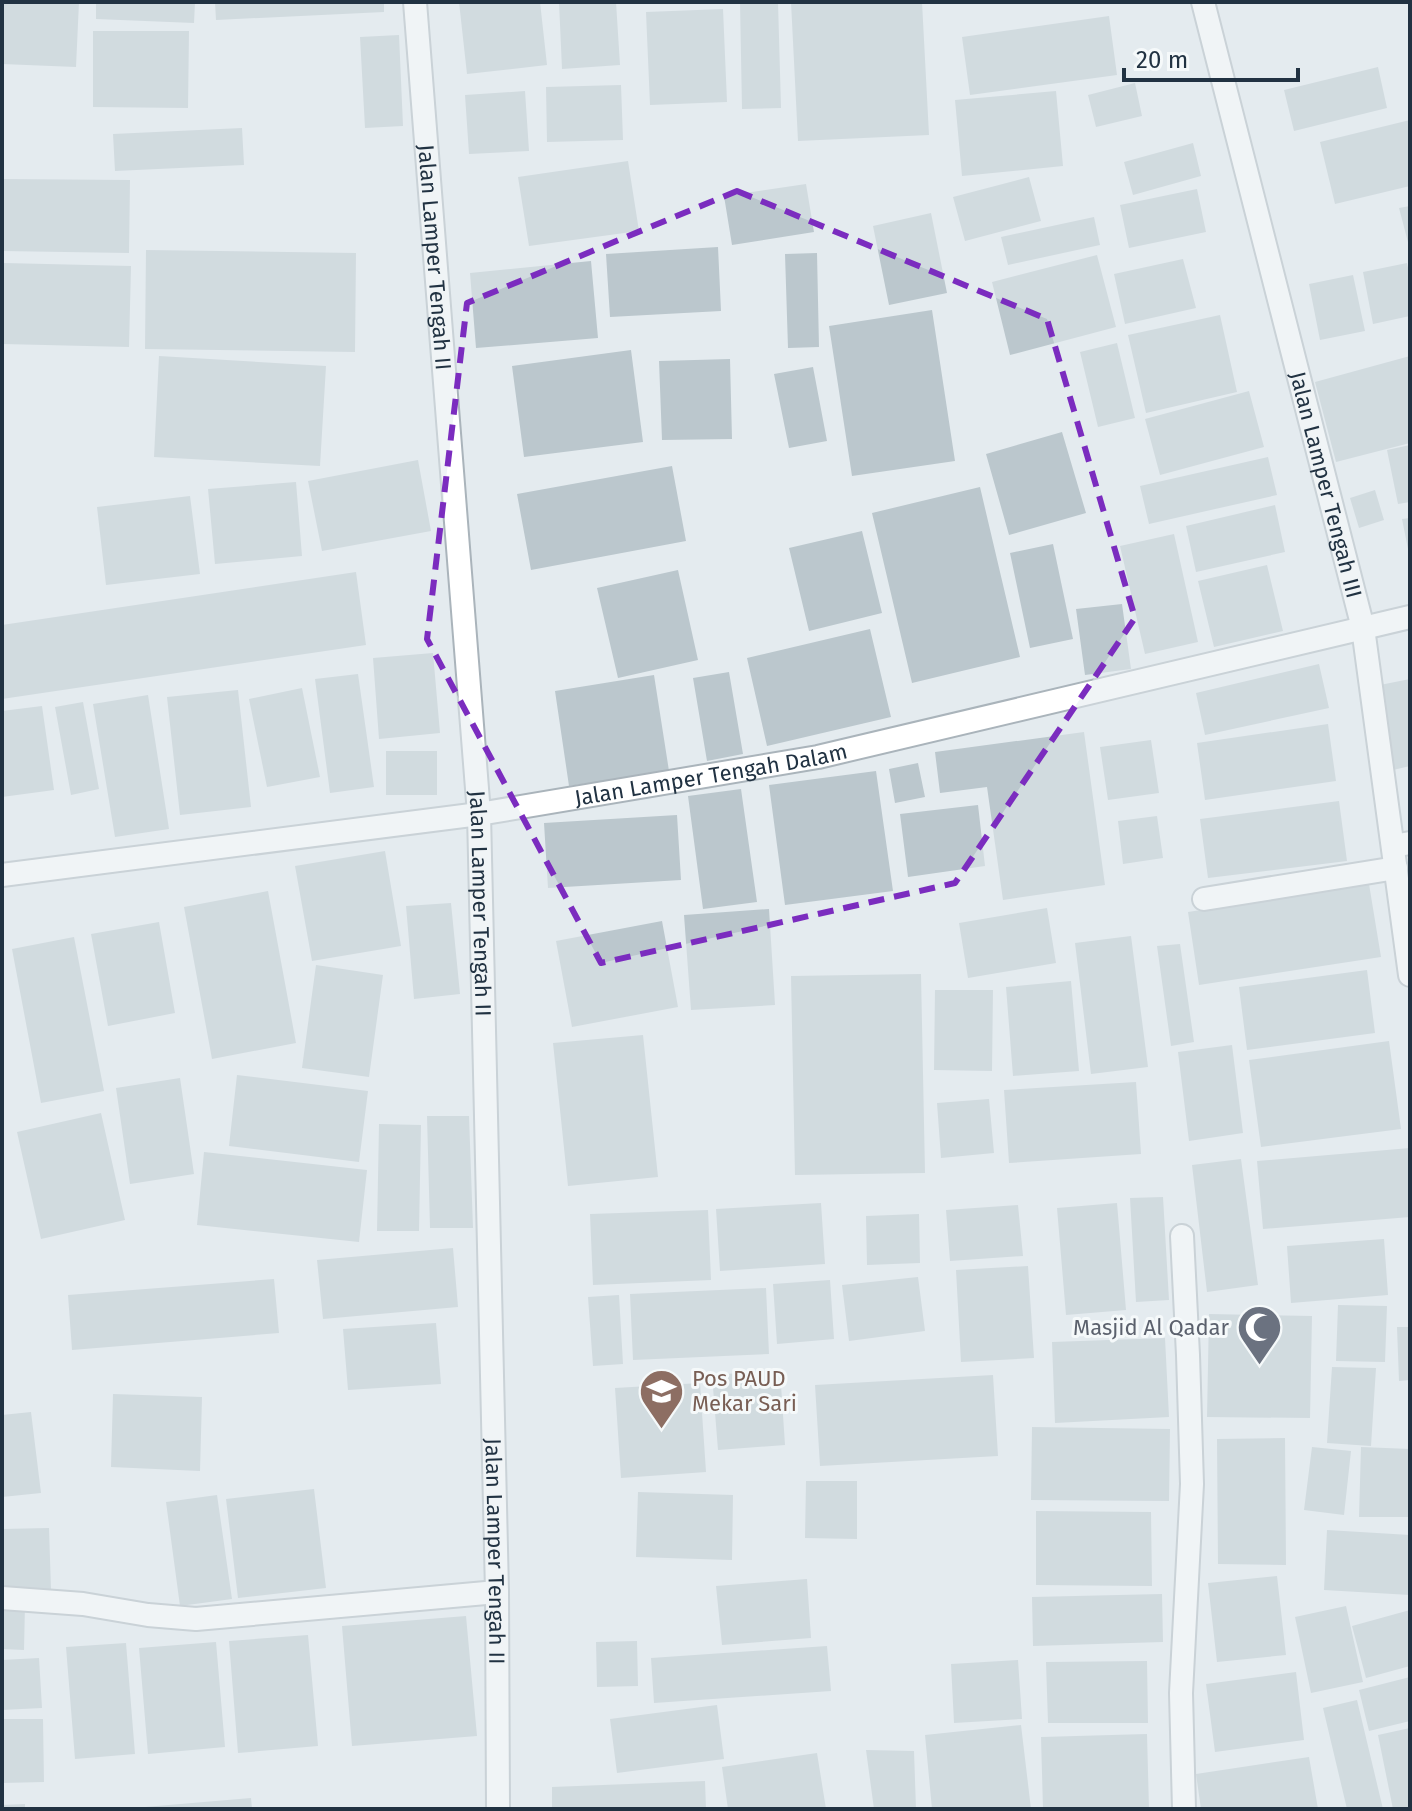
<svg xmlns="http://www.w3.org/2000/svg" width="1412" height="1811" font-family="'Fira Sans',sans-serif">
	<rect width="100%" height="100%" fill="#e4ebef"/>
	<!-- building -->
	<path fill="#bbc7cd" d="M2,2h77l-3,65 -74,-3z
		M96,2h99l-1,21 -98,-4z
		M215,2h169v10l-168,8z
		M459,2h81l7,63 -80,9z
		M559,2h57l4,63 -58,4z
		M740,2h38l3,106 -39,1z
		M791,2h131l7,133 -131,6z
		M723,9l4,93 -77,3 -4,-93z
		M1109,16l8,59 -147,20 -8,-58z
		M93,31h96l-1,77 -95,-1z
		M399,35l4,91 -38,2 -5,-91z
		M1378,67l9,41 -93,23 -10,-41z
		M1135,83l7,33 -46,11 -8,-32z
		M621,85l2,55 -76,2 -1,-55z
		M525,91l4,60 -60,3 -4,-59z
		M1056,91l7,75 -101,10 -7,-76z
		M1410,120v66l-75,18 -15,-62z
		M242,128l2,37 -129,6 -2,-37z
		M1193,143l8,33 -68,19 -9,-33z
		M628,161l11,70 -110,15 -11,-69z
		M1029,177l12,44 -76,20 -12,-44z
		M2,179l128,1 -1,73 -127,-2z
		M806,184l8,48 -82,13 -8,-49z
		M1197,189l9,43 -77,16 -9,-43z
		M1410,206v40h-1l-10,-38z
		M931,213l16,80 -58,12 -16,-79z
		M1094,217l6,28 -92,20 -7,-28z
		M718,247l3,64 -111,6 -4,-63z
		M146,250l210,3 -1,99 -210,-3z
		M817,253l2,94 -31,1 -3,-94z
		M1097,255l19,72 -106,28 -18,-73z
		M1183,259l13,49 -71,16 -11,-50z
		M591,261l7,77 -122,10 -6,-75z
		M4,263l127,3 -2,81 -126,-3z
		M1407,263l3,15v38l-37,8 -10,-52z
		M1353,275l12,56 -45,9 -11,-56z
		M932,310l23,151 -103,15 -23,-150z
		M1220,315l17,77 -91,21 -18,-78z
		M1117,343l18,75 -37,9 -18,-75z
		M631,350l12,92 -119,15 -12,-91z
		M159,356l167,10 -6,100 -166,-9z
		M1410,356v87l-74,19 -21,-80z
		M730,359l2,80 -70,1 -3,-79z
		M813,367l14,74 -38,7 -15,-74z
		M1249,391l15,56 -104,28 -15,-56z
		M1062,432l24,81 -77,22 -23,-81z
		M1410,445v57l-12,2 -11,-54z
		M1268,457l9,38 -128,29 -9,-38z
		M418,460l13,71 -109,20 -14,-70z
		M672,466l14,75 -155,29 -14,-76z
		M296,482l6,74 -87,8 -7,-75z
		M980,487l40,170 -108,26 -40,-170z
		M1375,490l9,30 -25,8 -9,-30z
		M190,496l10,78 -94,11 -9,-78z
		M1275,505l10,47 -89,20 -10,-46z
		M1410,518v36h-1l-7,-35z
		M862,531l20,82 -73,18 -20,-83z
		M1174,534l24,108 -53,12 -25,-108z
		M1053,544l20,95 -43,9 -20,-95z
		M1267,565l16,66 -69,16 -16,-66z
		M678,570l20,90 -80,18 -21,-90z
		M356,572l10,73 -364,54v-74z
		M1122,604l9,65 -46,6 -9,-66z
		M870,629l21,88 -124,29 -20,-88z
		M433,653l7,80 -61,6 -6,-81z
		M1319,664l10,44 -124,27 -9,-42z
		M729,672l14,82 -36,7 -14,-83z
		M358,674l16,113 -44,6 -15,-114z
		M654,675l15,96 -100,15 -14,-95z
		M1410,679v87l-17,4 -18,-84z
		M302,688l18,89 -53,10 -18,-88z
		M238,690l13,117 -71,8 -13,-118z
		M148,695l21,134 -54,8 -22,-133z
		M83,702l16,87 -28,6 -16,-88z
		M42,706l12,84 -52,7v-86z
		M1328,724l8,57 -131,19 -8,-57z
		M1084,732l21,153 -102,15 -16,-113 -47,6 -5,-41z
		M1151,740l8,53 -51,7 -8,-53z
		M386,751h51v44h-51z
		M918,763l7,34 -30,6 -6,-34z
		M876,771l17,120 -108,14 -16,-120z
		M741,789l16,113 -54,7 -15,-113z
		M1339,801l8,60 -139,17 -8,-59z
		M978,805l7,61 -77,11 -8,-63z
		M677,815l4,65 -133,8 -4,-65z
		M1157,816l6,42 -40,6 -5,-43z
		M385,851l16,95 -89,15 -17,-95z
		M1369,884l12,73 -182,28 -11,-73z
		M268,891l28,152 -84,16 -28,-152z
		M451,903l9,91 -46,5 -8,-93z
		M1047,908l9,55 -88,15 -9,-55z
		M769,909l6,96 -84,5 -7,-95z
		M662,921l16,86 -106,20 -16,-86z
		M159,922l16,91 -67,13 -17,-92z
		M1131,936l17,131 -57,7 -16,-131z
		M74,937l30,154 -63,12 -29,-154z
		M1180,944l14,98 -23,4 -14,-100z
		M316,965l67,10 -14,102 -67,-9z
		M1367,970l8,63 -128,17 -8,-63z
		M921,974l4,199 -130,2 -4,-199z
		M1071,981l8,90 -66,5 -7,-89z
		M935,990h58l-1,81 -58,-1z
		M643,1035l15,142 -90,9 -15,-143z
		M1389,1041l12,88 -140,18 -12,-87z
		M1232,1045l11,88 -54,8 -11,-89z
		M237,1075l131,16 -9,71 -130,-16z
		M180,1078l14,96 -64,10 -14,-96z
		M1136,1082l5,72 -132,9 -5,-73z
		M989,1099l5,54 -53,5 -4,-55z
		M101,1113l24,107 -84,19 -24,-107z
		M427,1116h42l4,112h-43z
		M379,1124l42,1 -2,106h-42z
		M1410,1148v69l-147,12 -6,-68z
		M204,1152l163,18 -8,72 -162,-17z
		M1241,1159l17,126 -51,7 -15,-127z
		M1163,1197l6,103 -33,2 -6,-104z
		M821,1203l4,61 -105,7 -4,-62z
		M1117,1203l9,107 -60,5 -9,-107z
		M1018,1205l5,51 -73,5 -4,-51z
		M708,1210l3,70 -118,5 -3,-71z
		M919,1214l1,49 -53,2 -1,-49z
		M1384,1239l4,56 -97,8 -4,-57z
		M453,1248l5,59 -135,12 -6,-59z
		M1028,1266l6,92 -73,4 -5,-92z
		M918,1277l7,54 -76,10 -7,-56z
		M274,1279l5,54 -207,17 -4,-55z
		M830,1280l4,59 -57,5 -4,-60z
		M766,1288l3,66 -136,6 -3,-66z
		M619,1295l4,69 -30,2 -5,-69z
		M1338,1305l49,1 -2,56 -49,-1z
		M1209,1314l103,2 -2,102 -103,-1z
		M436,1323l5,61 -93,6 -5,-61z
		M1397,1327h13v53l-11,1z
		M1165,1338l4,79 -114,6 -3,-81z
		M1332,1367l44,1 -5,78 -44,-3z
		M780,1370l5,75 -67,5 -6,-75z
		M993,1375l5,81 -178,10 -5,-81z
		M700,1383l6,89 -85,6 -6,-90z
		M113,1394l89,3 -2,74 -89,-4z
		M31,1412l10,81 -39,4v-82z
		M1032,1427l138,2 -1,72 -138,-1z
		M1285,1438l1,127 -68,-1 -1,-125z
		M1312,1447l39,4 -7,64 -40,-5z
		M1361,1447l49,2v68h-51z
		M806,1481h51v58l-52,-1z
		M314,1489l12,99 -88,10 -12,-99z
		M638,1492l95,3 -1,65 -96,-3z
		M217,1495l15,104 -52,7 -14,-104z
		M1036,1511l115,1 1,74 -116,-1z
		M49,1528l2,62 -49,1v-62z
		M1327,1530l83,5v60l-86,-5z
		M1277,1576l9,79 -69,7 -9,-79z
		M807,1579l4,59 -89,7 -6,-59z
		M1162,1594l1,48 -130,4 -1,-49z
		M2,1604h23l-1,46 -22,-1z
		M1346,1606l17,76 -52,11 -16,-76z
		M1410,1610v56l-44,12 -14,-52z
		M466,1616l11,120 -125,10 -10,-120z
		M308,1635l10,111 -80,7 -9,-112z
		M637,1641l1,45 -41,1 -1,-45z
		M216,1642l9,105 -77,7 -9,-106z
		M126,1643l9,111 -60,5 -9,-112z
		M827,1646l4,45 -177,12 -3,-45z
		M39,1658l3,50 -40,2v-50z
		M1018,1660l4,59 -68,4 -3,-59z
		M1147,1661l1,62h-100l-2,-61z
		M1296,1672l8,68 -89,12 -9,-68z
		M1410,1677v44l-41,10 -10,-41z
		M1357,1700l26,109h-36l-24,-101z
		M717,1705l7,54 -107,14 -7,-54z
		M2,1719h41l1,63 -42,1z
		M1021,1725l10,84h-99l-7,-74z
		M1410,1728v81h-17l-15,-74z
		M1147,1734l2,75h-106l-2,-72z
		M866,1750l48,1 2,58h-42z
		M817,1753l9,56h-98l-6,-42z
		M1309,1757l9,52h-117l-5,-35z
		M705,1781l1,28h-154v-22z
		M251,1798l1,11h-107v-2z
		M25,1804v5h-23v-4z"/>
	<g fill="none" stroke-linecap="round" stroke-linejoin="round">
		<defs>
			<path id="service" d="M1393,846l17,-3
				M1204,899l192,-31"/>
			<g id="minor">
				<path id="s1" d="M415,2l64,812 18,778 1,217"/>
				<path id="s2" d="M1203,2l160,626 47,347"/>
				<path id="s3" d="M2,875l477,-61 339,-57 592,-140"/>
				<path d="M1182,1236l6,119 4,129 -11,209 3,116"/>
				<path d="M2,1598l81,6 65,11 48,4 301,-27"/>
			</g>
		</defs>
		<!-- service casing -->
		<use href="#service" stroke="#aab4bb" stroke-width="26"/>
		<!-- minor casing -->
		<use href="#minor" stroke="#aab4bb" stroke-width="26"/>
		<!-- service -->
		<use href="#service" stroke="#fff" stroke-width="22"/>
		<!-- minor -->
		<use href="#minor" stroke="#fff" stroke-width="22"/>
	</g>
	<!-- marked area -->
	<path d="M0 0H1412V1811H0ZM737,191l310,128 88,299 -180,265 -354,80 -174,-324 40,-336z" fill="#e4ebef" fill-opacity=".55" fill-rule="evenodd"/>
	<path fill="none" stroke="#7b2cbf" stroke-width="6" stroke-dasharray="16 10" stroke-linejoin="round" d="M737,191l310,128 88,299 -180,265 -354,80 -174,-324 40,-336z"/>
	<!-- icons -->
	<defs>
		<symbol id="mosque-pin" viewBox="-11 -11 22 30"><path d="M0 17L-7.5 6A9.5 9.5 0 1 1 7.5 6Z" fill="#6b7280" stroke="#f5f9fa"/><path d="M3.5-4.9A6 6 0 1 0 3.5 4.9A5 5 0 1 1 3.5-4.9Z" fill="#fff"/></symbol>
		<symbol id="school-pin" viewBox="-11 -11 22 30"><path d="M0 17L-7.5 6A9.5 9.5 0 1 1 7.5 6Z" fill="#8d6e63" stroke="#f5f9fa"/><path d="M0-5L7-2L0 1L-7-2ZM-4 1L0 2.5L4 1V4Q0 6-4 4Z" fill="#fff"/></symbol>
	</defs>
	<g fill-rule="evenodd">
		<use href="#mosque-pin" x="1234" y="1302" width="51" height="69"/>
		<use href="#school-pin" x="636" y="1366" width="51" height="69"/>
	</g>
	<g text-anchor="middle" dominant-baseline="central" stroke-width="6" stroke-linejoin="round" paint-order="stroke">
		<!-- street labels -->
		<g font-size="22" fill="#213242" stroke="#f5f9fa">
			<text stroke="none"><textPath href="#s1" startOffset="256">Jalan Lamper Tengah II</textPath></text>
			<text stroke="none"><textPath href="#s2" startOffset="498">Jalan Lamper Tengah III</textPath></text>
			<text stroke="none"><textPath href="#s3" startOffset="716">Jalan Lamper Tengah Dalam</textPath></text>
			<text stroke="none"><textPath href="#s1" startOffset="904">Jalan Lamper Tengah II</textPath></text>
			<text stroke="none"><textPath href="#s1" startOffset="1552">Jalan Lamper Tengah II</textPath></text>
		</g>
		<!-- worship labels -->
		<g font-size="22" fill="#5b616d" stroke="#f5f9fa" text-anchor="end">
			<text x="1229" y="1327">Masjid Al Qadar</text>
		</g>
		<!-- education labels -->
		<g font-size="22" fill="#785e54" stroke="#f5f9fa" text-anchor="start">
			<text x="692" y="1378">Pos PAUD<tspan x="692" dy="25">Mekar Sari</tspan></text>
		</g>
	</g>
	<!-- border -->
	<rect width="1412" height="1811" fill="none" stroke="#213242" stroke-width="8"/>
	<!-- scale -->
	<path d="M1124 68v12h174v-12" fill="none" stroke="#213242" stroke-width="4"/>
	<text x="1136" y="68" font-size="24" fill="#213242" stroke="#f5f9fa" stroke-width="6" paint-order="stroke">20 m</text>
</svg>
